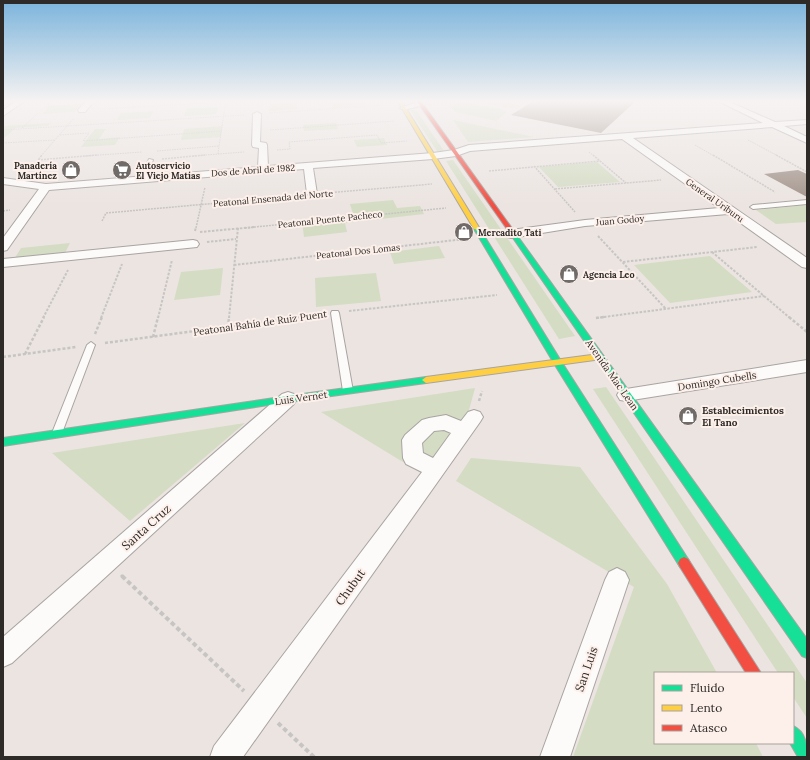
<svg xmlns="http://www.w3.org/2000/svg" width="810" height="760" font-family="Lora,serif">
	<rect width="100%" height="100%" fill="#ebe4e1"/>
	<!-- green -->
	<path fill="#d4dcc4" d="M364,100l3,5 -34,3 -2,-7z
		M478,100h31l-4,2 18,4 -12,2 -36,-6z
		M297,102v7l-28,2 1,-7z
		M464,102l44,9 -12,10 -40,-9 -7,-6z
		M82,104l-8,8 -32,2 9,-9z
		M218,107l-2,7 -32,2 3,-8z
		M410,110h6l28,41h-7z
		M153,111l-3,7 -33,2 4,-7z
		M453,120l81,17 -66,5z
		M50,123l-2,3 -32,2 -13,11v-13z
		M336,123l2,6 -34,2 -1,-6z
		M222,126l-1,11 -40,3 3,-11z
		M95,129h11l-7,10 21,-2 -5,8 -34,2z
		M384,138l3,7 -30,2 -3,-7z
		M453,160l122,176 -16,3 -113,-178z
		M597,162l23,20 -62,5 -19,-20z
		M393,200l4,8 23,-2 4,8 -79,9 2,9 -43,5 -2,-15 52,-5 -4,-13z
		M807,205v17l-31,2 -20,-14z
		M70,243l-6,12 -51,6 8,-13z
		M439,246l6,12 -51,6 -4,-12z
		M710,256l42,36 -82,11 -36,-38z
		M223,268l-3,27 -46,5 7,-28z
		M376,273l5,28 -65,6 -1,-29z
		M606,387l201,296v35l-14,-21v-24h-15l-185,-284z
		M475,388l-9,33 -45,52 -100,-61z
		M245,423l-115,98 -78,-68z
		M471,458l109,9 87,117 50,89h-62v70h101l7,14h-190l61,-170 -178,-106z"/>
	<!-- building -->
	<path fill="#9f9087" d="M535,100h102l-36,33 -90,-18z
		M798,170l9,4v23l-43,-23z"/>
	<g fill="none" stroke-linecap="round" stroke-linejoin="round">
		<defs>
			<path id="lane" d="M149,159l4,1 -7,19 -5,1 -1,-1z
				M807,200v4l-54,5 -3,-2 3,-2z
				M332,311h6l1,2 14,78 -2,2h-6l-2,-2 -12,-78z
				M91,342l4,3 -33,88 -1,3 -4,1 -4,-1 -1,-3 35,-88z"/>
			<path id="street" d="M18,100h8l-23,16v-6z
				M87,100h8l-10,12h-6l-1,-2z
				M716,100h9l50,22 32,-2v4l-23,2 23,11v6l-35,-16 -139,11 174,120v10l-5,-1 -74,-53 -143,12 -74,12 -4,-1 -2,-3 2,-3 4,-1 74,-10 134,-12 -97,-69 -152,12 -14,5 -23,3 -120,9 4,26 -5,3 -5,-3 -3,-25 -255,21 -42,60 -4,1v-13l36,-49 -36,-5v-6l43,6 212,-17 1,-19 -6,-1 -1,-2 1,-31 4,-2 4,2 -1,28 6,1 1,2 1,21 165,-13 21,-3 15,-5 294,-22z
				M421,101l4,2 -1,2 -20,5 -4,-2z
				M193,240l4,1 2,3 -2,3 -194,20v-8z
				M807,360v12l-181,29 -6,-1 -3,-5 3,-5 6,-1z
				M288,392l6,2 3,5 -3,5 -282,259 -9,4v-30l279,-243z
				M474,410l6,2 3,5 -3,5 -237,335h-33l4,-11 208,-274 -16,-8 -3,-6 -1,-18 3,-5 17,-15 7,-2 17,-3 15,6 7,-9zM444,430l7,3 -18,25 -10,-5 -1,-10 12,-12z
				M617,568l8,4 4,8 -59,177h-30l65,-177 4,-8z"/>
			<path id="fast" d="M475,228l5,1 81,132 127,198 2,4 -2,4 -4,2 -4,-2 -125,-202 -81,-136z
				M512,234h4l291,405v19l-5,-2 -291,-421z
				M426,377l4,3 -4,3 -138,19 -285,44v-8l285,-42z
				M793,726c13,6 14,19 14,31h-9l-8,-14h3z"/>
			<path id="slow" d="M397,100h4l79,129 -1,1 -5,-1z
				M599,354l3,1 1,2 -1,2 -176,24 -4,-3 4,-3z"/>
			<path id="jam" d="M416,100h4l96,134v2h-4z
				M684,557l4,2 73,114h-15l-66,-106 -2,-4 2,-4z"/>
		</defs>
		<!-- lane casing -->
		<use href="#lane" stroke="#a9a4a2" stroke-width="2"/>
		<!-- street casing -->
		<use href="#street" stroke="#a9a4a2" stroke-width="2"/>
		<!-- fast casing -->
		<use href="#fast" stroke="#a9a4a2" stroke-width="2"/>
		<!-- slow casing -->
		<use href="#slow" stroke="#a9a4a2" stroke-width="2"/>
		<!-- jam casing -->
		<use href="#jam" stroke="#a9a4a2" stroke-width="2"/>
		<!-- path-far5 -->
		<path stroke="#c7c5c3" stroke-width="1" stroke-dasharray="1.5 1" stroke-linecap="butt" d="M46,107l24,-1
			M102,109l157,-9
			M269,113l117,-8
			M22,128l31,-28
			M3,130l241,-15
			M270,130l125,-9
			M60,135l29,-2 -6,8 139,-10
			M748,140l30,16
			M3,143l52,-3
			M695,145l19,11
			M277,150l13,-1 -1,-7 88,-7 4,8 26,-2
			M157,151l62,-5 7,-46
			M589,152l5,4
			M218,154l1,-8
			M41,156l33,-38
			M85,156l57,-4
			M193,156l51,-4"/>
		<!-- path-far4 -->
		<path stroke="#c7c5c3" stroke-width="1.5" stroke-dasharray="2 1" stroke-linecap="butt" d="M593,155l33,28
			M713,155l62,37
			M776,155l31,17
			M162,159l43,-4
			M38,160l60,-5
			M534,166l41,46
			M29,171l13,-16
			M489,171l111,-10
			M555,189l106,-9
			M326,193l106,-9
			M3,211l7,-1
			M102,221l4,-8 191,-17
			M196,228l9,-41
			M245,228l201,-20"/>
		<!-- path-far3 -->
		<path stroke="#c7c5c3" stroke-width="2" stroke-dasharray="2.5 1.5" stroke-linecap="butt" d="M195,231l1,-4
			M200,232l55,-5
			M598,236l68,73
			M207,242l29,-3
			M712,252l78,66
			M623,262l134,-15
			M234,265l231,-26
			M349,311l148,-16
			M43,318l25,-48
			M101,318l21,-54
			M158,318l14,-58
			M229,318l9,-90
			M293,318l29,-4
			M596,318l168,-22"/>
		<!-- path-far2 -->
		<path stroke="#c7c5c3" stroke-width="2.5" stroke-dasharray="3 2" stroke-linecap="butt" d="M789,317l18,15
			M596,318l8,-1
			M228,327l1,-10
			M95,334l7,-17
			M153,337l5,-20
			M105,343l195,-26
			M25,354l19,-37
			M3,357l73,-10
			M479,401l3,-10"/>
		<!-- path-far1 -->
		<path stroke="#c7c5c3" stroke-width="3" stroke-dasharray="3.5 2.5" stroke-linecap="butt" d="M121,575l2,2"/>
		<!-- path -->
		<path stroke="#c7c5c3" stroke-width="4" stroke-dasharray="4.5 3" stroke-linecap="butt" d="M122,576l122,115
			M278,723l36,34"/>
		<!-- lane -->
		<use href="#lane" fill="#fcfbfa" fill-rule="evenodd"/>
		<!-- street -->
		<use href="#street" fill="#fcfbfa" fill-rule="evenodd"/>
		<!-- fast -->
		<use href="#fast" fill="#16e098" fill-rule="evenodd"/>
		<!-- slow -->
		<use href="#slow" fill="#ffcf43" fill-rule="evenodd"/>
		<!-- jam -->
		<use href="#jam" fill="#f24e42" fill-rule="evenodd"/>
	</g>
	<!-- sky -->
	<linearGradient id="sky" x2="0" y2="1"><stop stop-color="#7bb4dc"/><stop offset="0.49" stop-color="#f6f3f2"/><stop offset="1" stop-color="#f6f3f2" stop-opacity="0"/></linearGradient>
	<rect width="810" height="206" fill="url(#sky)"/>
	<!-- icons -->
	<defs>
		<symbol id="shop-disc" viewBox="-11 -11 22 22"><circle r="9.5" fill="#706b68" stroke="#fdf0ea"/><path d="M-5-2.5h2.3a2.7 3.5 0 0 1 5.4 0H5L5.5 6h-11ZM-1.5-2.5h3a1.5 2.3 0 0 0-3 0Z" fill="#fff"/></symbol>
		<symbol id="supermarket-disc" viewBox="-11 -11 22 22"><circle r="9.5" fill="#706b68" stroke="#fdf0ea"/><path d="M-6-5.5h2.5l.6 2H6L4.5 2H-2.5L-4.4-4H-6ZM-1.5 3.2a1.3 1.3 0 1 0 .1 0ZM3 3.2a1.3 1.3 0 1 0 .1 0Z" fill="#fff"/></symbol>
	</defs>
	<g fill-rule="evenodd">
		<use href="#shop-disc" x="60" y="159" width="22" height="22"/>
		<use href="#supermarket-disc" x="111" y="159" width="22" height="22"/>
		<use href="#shop-disc" x="453" y="221" width="22" height="22"/>
		<use href="#shop-disc" x="558" y="263" width="22" height="22"/>
		<use href="#shop-disc" x="677" y="405" width="22" height="22"/>
	</g>
	<g text-anchor="middle" dominant-baseline="central" stroke-width="4" stroke-linejoin="round" paint-order="stroke">
		<!-- far-poi labels -->
		<g font-size="9" font-weight="bold" fill="#2e2a27" stroke="#fdf0ea" text-anchor="start">
			<text x="57" y="165" text-anchor="end">Panadería<tspan x="57" dy="10">Martínez</tspan></text>
			<text x="136" y="165">Autoservicio<tspan x="136" dy="10">El Viejo Matías</tspan></text>
			<text x="478" y="232">Mercadito Tati</text>
			<text x="583" y="274">Agencia Leo</text>
		</g>
		<!-- far-street labels -->
		<g font-size="9" fill="#2e2a27" stroke="#fdf0ea">
			<text transform="translate(253 170) rotate(-4)">Dos de Abril de 1982</text>
			<text transform="translate(273 198) rotate(-5)">Peatonal Ensenada del Norte</text>
			<text transform="translate(715 200) rotate(35)">General Uriburu</text>
			<text transform="translate(330 219) rotate(-6)">Peatonal Puente Pacheco</text>
			<text transform="translate(620 220) rotate(-5)">Juan Godoy</text>
			<text transform="translate(358 251) rotate(-6)">Peatonal Dos Lomas</text>
		</g>
		<!-- street labels -->
		<g font-size="10" fill="#2e2a27" stroke="#fdf0ea">
			<text transform="translate(260 323) rotate(-8)">Peatonal Bahía de Ruiz Puent</text>
			<text transform="translate(612 375) rotate(55)">Avenida Mac Lean</text>
			<text transform="translate(717 381) rotate(-9)">Domingo Cubells</text>
			<text transform="translate(301 398) rotate(-8)">Luis Vernet</text>
		</g>
		<!-- poi labels -->
		<g font-size="10" font-weight="bold" fill="#2e2a27" stroke="#fdf0ea" text-anchor="start">
			<text x="702" y="410">Establecimientos<tspan x="702" dy="12">El Tano</tspan></text>
		</g>
		<!-- near-street labels -->
		<g font-size="12" fill="#2e2a27" stroke="#fdf0ea">
			<text transform="translate(146 527) rotate(-42)">Santa Cruz</text>
			<text transform="translate(350 587) rotate(-54)">Chubut</text>
			<text transform="translate(586 669) rotate(-71)">San Luis</text>
		</g>
	</g>
	<!-- border -->
	<rect width="810" height="760" fill="none" stroke="#2e2a27" stroke-width="8"/>
	<!-- legend -->
	<rect x="654" y="672" width="140" height="72" fill="#fdf0ea" stroke="#aaa19c"/>
	<rect x="662" y="685" width="20" height="6" fill="#16e098" stroke="#aaa19c"/>
	<text x="690" y="692" font-size="12" fill="#2e2a27">Fluido</text>
	<rect x="662" y="705" width="20" height="6" fill="#ffcf43" stroke="#aaa19c"/>
	<text x="690" y="712" font-size="12" fill="#2e2a27">Lento</text>
	<rect x="662" y="725" width="20" height="6" fill="#f24e42" stroke="#aaa19c"/>
	<text x="690" y="732" font-size="12" fill="#2e2a27">Atasco</text>
</svg>
